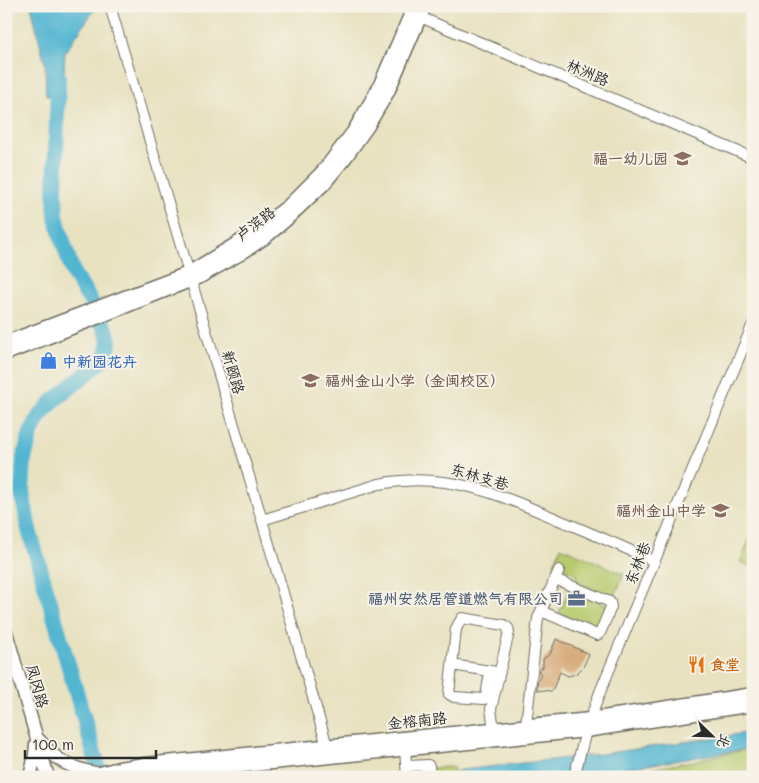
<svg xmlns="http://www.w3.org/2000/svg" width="759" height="783" font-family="Mali,'LXGW WenKai TC',sans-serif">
	<rect width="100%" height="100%" fill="#f7f3e8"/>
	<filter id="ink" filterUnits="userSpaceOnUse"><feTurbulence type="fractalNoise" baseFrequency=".02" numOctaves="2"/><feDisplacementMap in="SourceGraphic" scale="10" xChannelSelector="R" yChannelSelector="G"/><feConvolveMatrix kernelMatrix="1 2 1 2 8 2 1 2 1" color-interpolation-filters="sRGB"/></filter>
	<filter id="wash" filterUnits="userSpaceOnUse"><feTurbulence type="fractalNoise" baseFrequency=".0096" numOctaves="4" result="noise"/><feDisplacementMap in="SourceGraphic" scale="20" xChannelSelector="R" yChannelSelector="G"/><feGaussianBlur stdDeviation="1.12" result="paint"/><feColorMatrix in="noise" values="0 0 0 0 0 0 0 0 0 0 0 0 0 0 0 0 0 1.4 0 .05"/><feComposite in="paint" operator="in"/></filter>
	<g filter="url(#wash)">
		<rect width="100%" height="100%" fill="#e8e2c1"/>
		<!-- green -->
		<path fill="#b7ca6d" stroke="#717a4c" d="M753,532v35l-13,-5z
			M561,547l63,27 -10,24 -39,-17 2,-7 -23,-10z
			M569,589l39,17 -10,23 -39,-16z
			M753,748v29h-162l36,-4 61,-11z
			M449,767l4,1 1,2 -4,7h-19v-9z"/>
		<!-- water -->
		<path fill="#52b6d1" stroke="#3e707e" d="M31,6h66l-32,46 -2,44h-17l-1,-32z
			M753,732v16l-168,27 -36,2h-97l3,-5 6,-2 133,-15z"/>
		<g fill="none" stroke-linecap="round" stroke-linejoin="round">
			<!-- river -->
			<path stroke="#52b6d1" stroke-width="16" d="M58,76l-3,117 1,24 7,25 11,33 16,25 17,32 2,11 -2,12 -12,12 -42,34 -14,16 -8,16 -7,25 -2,34 7,38 72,247"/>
		</g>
		<g id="blocks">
			<!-- building -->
			<path fill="#d7aa7a" d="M556,639l33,15 -6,13 -7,7 -8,2 -8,-4 -8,19 -15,-1 1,-9 3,-7 -2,-2v-2l4,-3v-8l7,-5z"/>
		</g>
	</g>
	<g filter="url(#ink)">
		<use href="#blocks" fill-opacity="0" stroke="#6d6b60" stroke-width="1"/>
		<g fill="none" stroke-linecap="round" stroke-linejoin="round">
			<defs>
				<path id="minor" d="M110,6l152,514 65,226
					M413,14l340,144
					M262,520l117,-36c68,-13 119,10 180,36 32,13 64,27 95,41
					M541,611l56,24 3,-2 1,-2 10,-24 -1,-5 -55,-23
					M452,665l44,7
					M490,672l-4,24 -2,3 -30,-2 -5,-3 7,-65 3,-6 3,-5 42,7 4,3 1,4 -18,77 3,20
					M526,725l12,-107 21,-48
					M405,749l2,28
					M406,766l22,-1 1,1 1,11
					M574,777l12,-46 14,-39 153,-368"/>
				<path id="major" d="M6,342l182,-69 59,-36 41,-31 35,-35 30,-39 25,-43 36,-83
					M6,354l194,-77 42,-24 24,-16 19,-16 39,-37 22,-27 22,-31 20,-34 37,-86
					M6,632l42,145
					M39,740c16,20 31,28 56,33
					M30,777l5,-22 1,-11
					M85,777l34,-9 26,-4 445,-45 163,-25
					M134,777l452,-46 167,-26"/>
			</defs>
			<!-- minor casing -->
			<use href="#minor" stroke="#6d6b60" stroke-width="12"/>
			<!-- major casing -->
			<use href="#major" stroke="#6d6b60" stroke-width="15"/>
			<!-- minor -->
			<use href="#minor" stroke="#fff" stroke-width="10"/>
			<!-- major -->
			<use href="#major" stroke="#fff" stroke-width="12"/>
		</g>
	</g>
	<!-- icons -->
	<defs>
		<symbol id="school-bare" viewBox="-9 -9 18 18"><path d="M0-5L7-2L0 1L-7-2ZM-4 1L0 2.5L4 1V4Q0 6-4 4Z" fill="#8d6e63" stroke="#f7f3e8" stroke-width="2.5" paint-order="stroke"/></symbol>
		<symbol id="shop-bare" viewBox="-9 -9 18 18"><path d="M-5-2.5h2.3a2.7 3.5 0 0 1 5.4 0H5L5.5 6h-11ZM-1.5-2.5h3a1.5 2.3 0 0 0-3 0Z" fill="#3f7fe0" stroke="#f7f3e8" stroke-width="2.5" paint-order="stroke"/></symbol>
		<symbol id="office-bare" viewBox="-9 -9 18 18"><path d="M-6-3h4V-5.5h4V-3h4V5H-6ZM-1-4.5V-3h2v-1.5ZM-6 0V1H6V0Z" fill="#5c6f8a" stroke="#f7f3e8" stroke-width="2.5" paint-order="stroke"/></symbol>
		<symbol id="restaurant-bare" viewBox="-9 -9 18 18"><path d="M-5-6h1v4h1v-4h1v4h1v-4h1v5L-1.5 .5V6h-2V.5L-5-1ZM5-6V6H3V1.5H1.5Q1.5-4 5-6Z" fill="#e8710a" stroke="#f7f3e8" stroke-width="2.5" paint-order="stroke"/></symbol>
	</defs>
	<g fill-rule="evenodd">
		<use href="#school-bare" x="670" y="146" width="25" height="25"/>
		<use href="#shop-bare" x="36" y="348" width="25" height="25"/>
		<use href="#school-bare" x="298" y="368" width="25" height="25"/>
		<use href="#school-bare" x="708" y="498" width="25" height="25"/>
		<use href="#office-bare" x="564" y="586" width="25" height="25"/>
		<use href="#restaurant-bare" x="684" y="652" width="25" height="25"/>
	</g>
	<g text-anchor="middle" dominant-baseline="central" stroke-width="4" stroke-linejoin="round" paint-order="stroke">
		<!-- street labels -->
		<g font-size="15" fill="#2b2b2b" stroke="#f7f3e8">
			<text transform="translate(588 72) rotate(23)">林洲路</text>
			<text transform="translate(255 223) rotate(-37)">卢滨路</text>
			<text transform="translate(234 372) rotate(74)">新颐路</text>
			<text transform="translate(480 476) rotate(16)">东林支巷</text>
			<text transform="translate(637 563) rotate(-68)">东林巷</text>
			<text transform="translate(38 686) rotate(74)">凤冈路</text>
			<text transform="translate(417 720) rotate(-6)">金榕南路</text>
		</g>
		<!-- education labels -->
		<g font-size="15" font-weight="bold" fill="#785e54" stroke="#f7f3e8" text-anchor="end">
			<text x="668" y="158">福一幼儿园</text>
			<text x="325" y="380" text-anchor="start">福州金山小学（金闽校区）</text>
			<text x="706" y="510">福州金山中学</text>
		</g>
		<!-- shop labels -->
		<g font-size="15" font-weight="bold" fill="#366cbe" stroke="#f7f3e8" text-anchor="start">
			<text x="62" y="361">中新园花卉</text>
		</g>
		<!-- service labels -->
		<g font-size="15" font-weight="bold" fill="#4e5e75" stroke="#f7f3e8" text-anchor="end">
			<text x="563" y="598">福州安然居管道燃气有限公司</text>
		</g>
		<!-- food labels -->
		<g font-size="15" font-weight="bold" fill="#c56008" stroke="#f7f3e8" text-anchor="start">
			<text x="710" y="664">食堂</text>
		</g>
	</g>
	<!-- margin -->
	<rect width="759" height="783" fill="none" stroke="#f7f3e8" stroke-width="25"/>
	<!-- north arrow -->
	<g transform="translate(712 736) rotate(113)" stroke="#f7f3e8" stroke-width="4" paint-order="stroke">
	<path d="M0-4L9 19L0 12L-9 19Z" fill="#2b2b2b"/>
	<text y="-8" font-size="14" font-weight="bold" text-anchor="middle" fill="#2b2b2b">北</text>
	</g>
	<!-- scale -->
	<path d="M25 750v8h131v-8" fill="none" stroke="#2b2b2b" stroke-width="2.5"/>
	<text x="32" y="750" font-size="15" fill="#2b2b2b" stroke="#f7f3e8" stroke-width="4" paint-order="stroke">100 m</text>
</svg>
